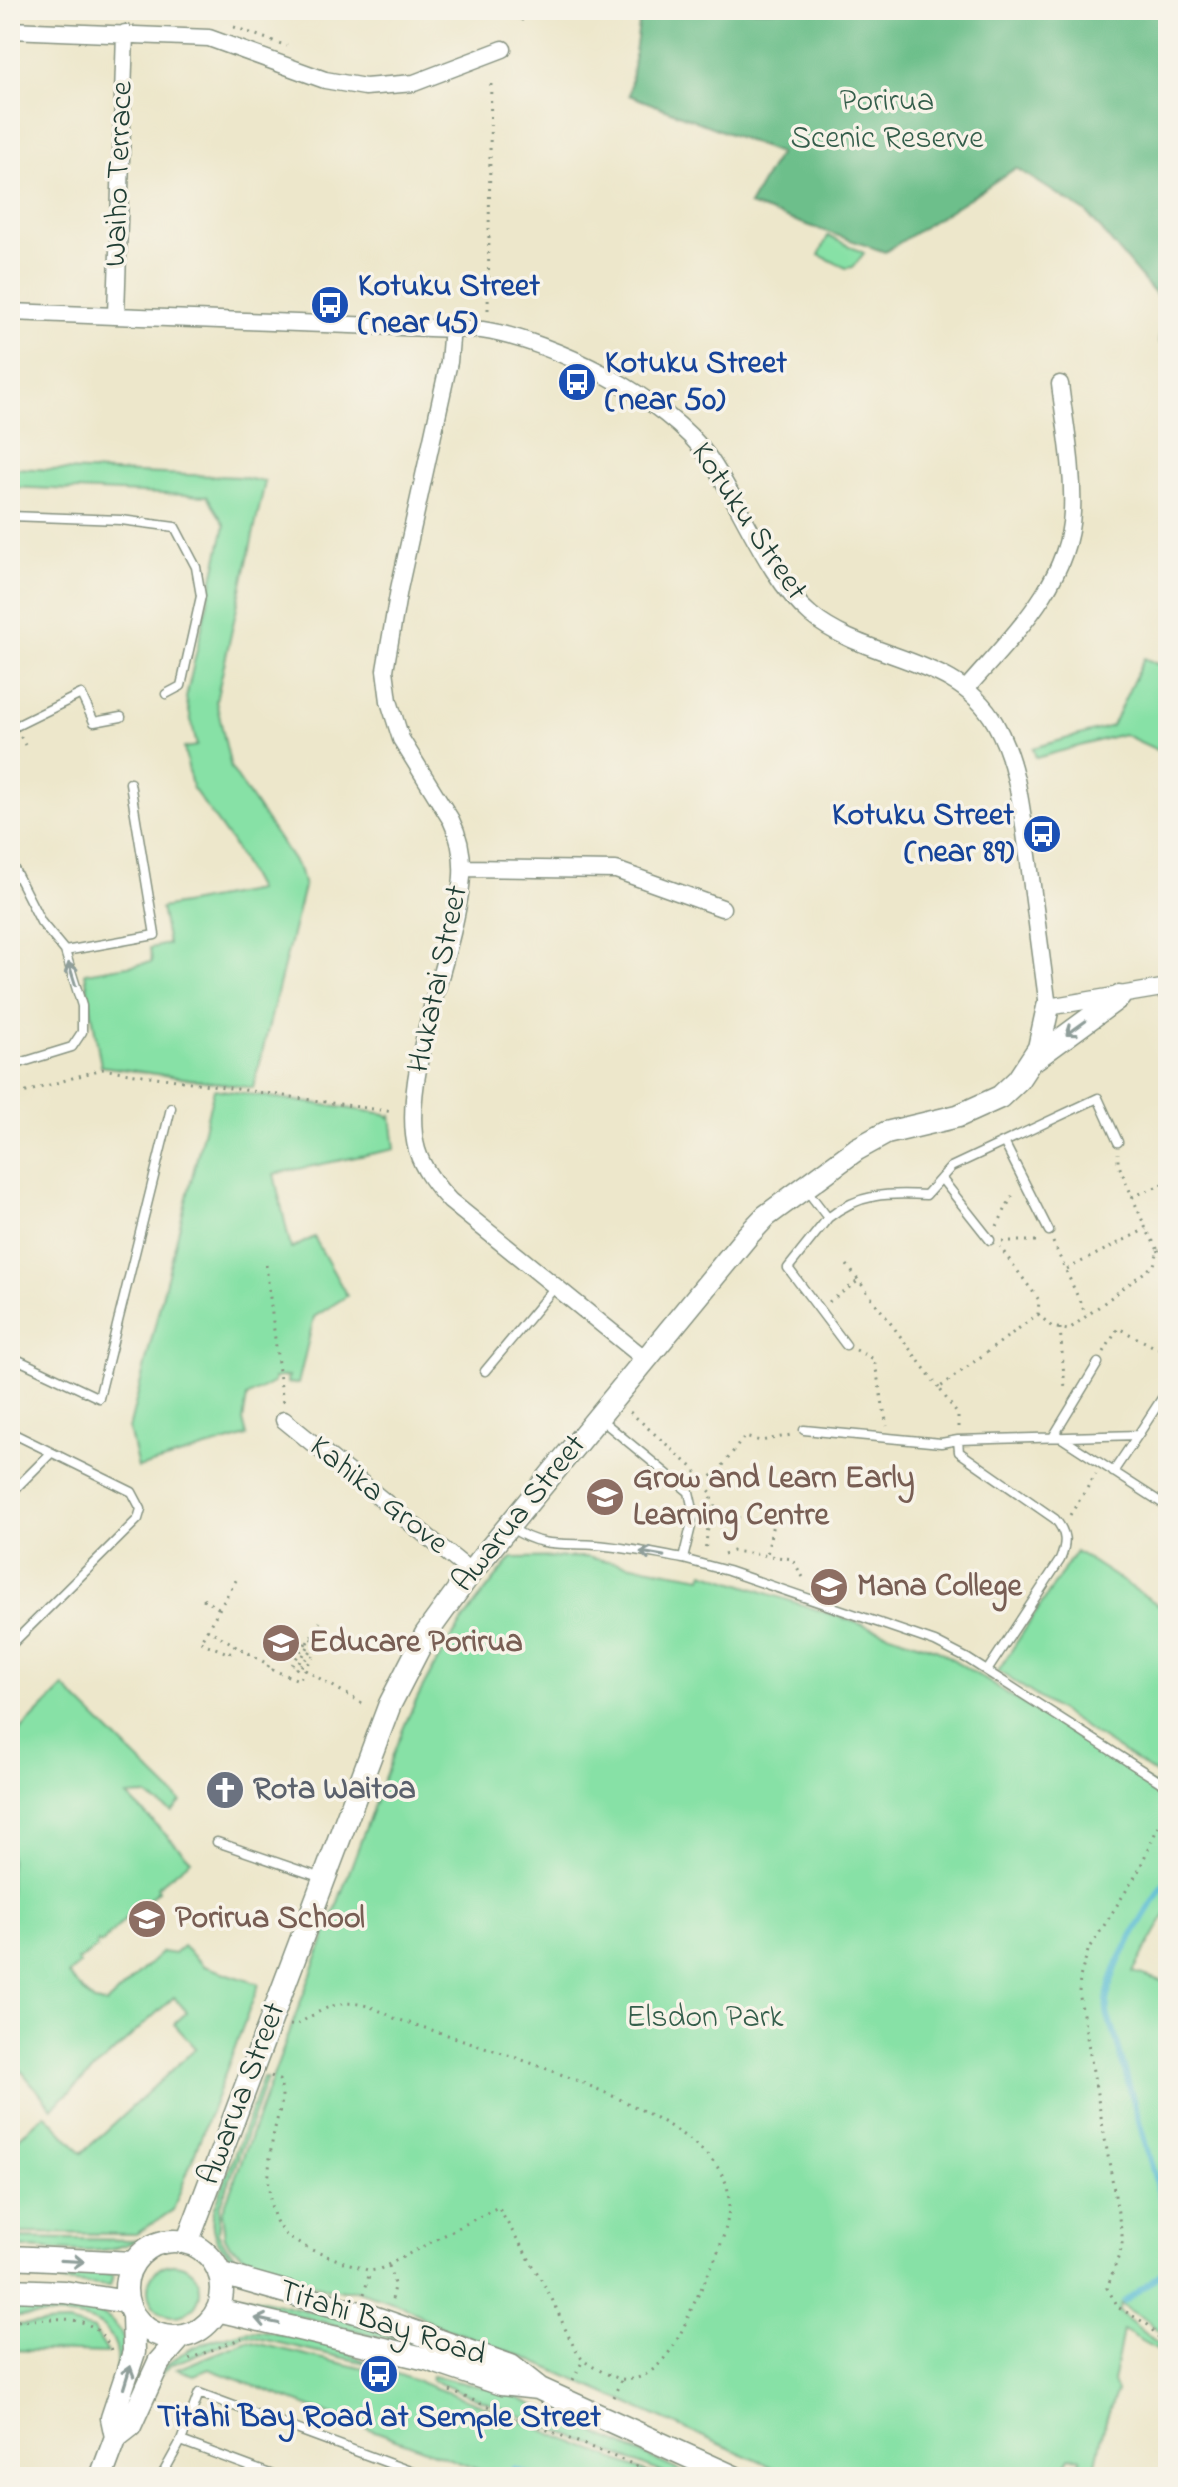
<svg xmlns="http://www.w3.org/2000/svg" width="1178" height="2487" font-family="'Indie Flower',sans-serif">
	<rect width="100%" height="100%" fill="#f7f3e8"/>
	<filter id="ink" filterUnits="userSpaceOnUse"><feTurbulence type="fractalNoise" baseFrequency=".0125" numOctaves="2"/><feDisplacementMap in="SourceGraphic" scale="16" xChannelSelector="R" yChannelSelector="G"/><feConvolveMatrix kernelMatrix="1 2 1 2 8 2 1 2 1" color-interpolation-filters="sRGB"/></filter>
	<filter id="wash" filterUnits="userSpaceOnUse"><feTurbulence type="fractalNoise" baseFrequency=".006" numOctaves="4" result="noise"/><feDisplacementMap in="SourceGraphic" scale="32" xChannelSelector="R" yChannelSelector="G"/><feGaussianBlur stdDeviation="1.8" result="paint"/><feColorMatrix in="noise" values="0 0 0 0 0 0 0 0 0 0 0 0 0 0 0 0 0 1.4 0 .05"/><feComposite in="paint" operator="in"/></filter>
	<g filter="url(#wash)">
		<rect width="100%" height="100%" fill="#ede7cb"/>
		<!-- green -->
		<path fill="#87e1a6" stroke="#538f6d" stroke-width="2" d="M828,236l36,17 -11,14 -7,1 -27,-13z
			M10,468l230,9 25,5 -49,219 15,67 69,103 4,16 -51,201 -152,-22 -16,-93 67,-11 -2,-14 18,-4 -7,-36 96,-18 -25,-47 -40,-56 -8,-39 13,-2 -11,-48 39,-173 -18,-29 -197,-9z
			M1144,658l24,11v95l-2,-10 -43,-20 -87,24 -3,-10 79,-22z
			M214,1089l172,25 3,3 2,-2 4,34 -121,25 17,75 23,-12 33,59 -33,21 -16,67 -11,-1 1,-7 -14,2v4l-27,15 -4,24 4,15 -109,32 -9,-39z
			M1076,1551l92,60 -1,170 -169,-110z
			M585,1557l117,20 2,-5 234,78 230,145v115l-35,62 35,11v357l-19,-18 -28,-17 -2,7 42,34 -3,4 -35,-20 -10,52 4,10c-11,22 -19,59 -23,85h-19l6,-19 -11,-1 -11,20h-265l-275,-122 -85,-31 -30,-18 -49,-16h-24l-74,-26 -27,-18 -5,-9 -3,-24 176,-472c28,-70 66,-126 114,-183z
			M64,1687l117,115 -9,10 -27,-17 -18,1 64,64 -34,27 2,3 -12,11 -3,-2 -43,45 -3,-2 -2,6 -19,13 3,3 -12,11 26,27 12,2 56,-52 12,2 9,-8 21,20 55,18 -86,226 -37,24 -126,-1v-87l35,-32 37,39 114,-105 -22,-24 13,-12 -13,-15 -122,111 -37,-45h-5v-322z
			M263,2078h4l-47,129 -2,26 9,15 15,14 86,31c-38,-11 -132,-27 -113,-86z
			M10,2238l127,2c-36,19 -88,8 -127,7z
			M148 2290a26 26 0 1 1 52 0a26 26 0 1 1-52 0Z
			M10,2268l103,7 -3,11 -97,-8z
			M238,2294l140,34 115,38 -212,-55 -45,-6z
			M13,2302c36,2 94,-5 110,36l-3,32h-3c6,-68 -64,-53 -106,-53z
			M68,2323l26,7 14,23 -98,-3v-25z
			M247,2331c44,1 88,15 127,34l-129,-30 -72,29 -14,11c16,-26 59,-38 88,-44z
			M247,2341l126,30v4l24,-1 77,28 184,75h-160l-289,-108 -15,6 -17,-6z
			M432,2376l73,16 188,85h-20l-242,-97z"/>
		<!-- forest -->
		<path fill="#6dbf8b" stroke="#467e60" stroke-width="2" d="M641,10h527v343l-9,-12 6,-35 -78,-93 -71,-45 -131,84 -136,-47 30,-52 -150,-58z"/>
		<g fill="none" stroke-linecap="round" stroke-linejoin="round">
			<!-- stream -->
			<path stroke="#56bcd3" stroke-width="6" d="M1168,1877c-20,36 -81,114 -55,151l55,197
				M1124,2302l44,-34
				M514,2469l22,8"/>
		</g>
	</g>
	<g filter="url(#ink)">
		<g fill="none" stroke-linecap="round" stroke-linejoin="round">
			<defs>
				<path id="lane" d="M10,516l111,4 54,7 21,40 5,29 -20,90 -15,8
					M10,729l71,-35 13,28 27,-5
					M10,861l31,61 24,29 17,55v26l-10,15 -62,19
					M65,951l90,-16 -25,-152
					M1005,1144l44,87
					M941,1178l49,62
					M805,1188l23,30c31,-25 60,-25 98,-23l25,-28 147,-69 20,44
					M828,1218l-40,50 58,77
					M10,1356l89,42 72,-290
					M485,1371l70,-84
					M804,1430l137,13 17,-3
					M10,1432l122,60 9,17 -3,10 -128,127
					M1053,1437l45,-74
					M1060,1437l108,70
					M1113,1472l25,-37
					M10,1494l41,-41
					M512,1528c26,20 53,15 84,17 29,2 59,9 87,14l11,-45 -5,-22 -90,-74
					M683,1559l45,12 207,71 33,17 200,128
					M987,1671l73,-111c7,-17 7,-27 -5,-41l-96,-67 -1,-12 180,-5 30,-46
					M217,1842l105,36
					M161,2477l20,-36
					M278,2477l-97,-36 18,-48 227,84"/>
				<path id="street" d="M10,30l199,8 116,42 40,7 49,-4 89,-34
					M10,312l472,18c71,11 185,68 227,128 32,46 59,121 102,157 55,46 147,41 184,108 24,43 27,91 34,140 6,48 13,96 19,144l120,-20
					M116,315l9,-282
					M452,327l-3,35 -50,227 -14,81 4,31 12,38 50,81c19,38 10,74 1,113 -14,57 -51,162 -35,217 6,20 19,36 33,51l195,158
					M966,689c44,-51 103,-105 106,-177 2,-43 -7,-86 -12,-128
					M464,868l152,2 106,38
					M284,1420l187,152"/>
				<path id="secondary" d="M1036,1058l83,-61
					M126 2289a48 48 0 1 1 96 0a48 48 0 1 1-96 0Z
					M187,2243l203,-539 36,-70 45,-62 277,-337 18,-19 91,-67 29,-16 72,-17 42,-19 18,-17 21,-32 9,-41
					M10,2257l123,6
					M219,2273l154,44 138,49 29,23 194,88
					M10,2290l54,2 63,10
					M217,2310l210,49 74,25 37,4
					M116,2437l14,-11 29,-64 22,-25
					M101,2477l15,-40 -4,-19 22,-66 -1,-37"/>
			</defs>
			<!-- lane casing -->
			<use href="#lane" stroke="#869280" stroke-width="11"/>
			<!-- street casing -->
			<use href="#street" stroke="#869280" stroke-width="19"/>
			<!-- secondary casing -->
			<use href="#secondary" stroke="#869280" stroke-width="25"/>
			<!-- path -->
			<path stroke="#869280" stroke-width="3" stroke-dasharray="2 6" stroke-linecap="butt" d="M521,21l7,-11
				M234,27l53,19
				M488,310l3,-232
				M10,1097l92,-28 291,43
				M1132,1197l36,-15
				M997,1226l16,-32
				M1002,1241h37
				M1053,1242l33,73
				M1158,1250l10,15
				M266,1265l17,139
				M847,1265l92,123
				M1067,1269l79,-40
				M829,1302l29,-21
				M1038,1314l14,13 16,3 86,-65 4,-15 -12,-21 -28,-66v-10
				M1060,1328l5,60
				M856,1350l18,9 13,67
				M1104,1352l14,-24 50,26
				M630,1412l63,56 19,26 -7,58
				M958,1427v-12l-19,-27 99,-74 1,-14 -39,-53
				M705,1481l13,-9 26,-35 17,4 30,-6
				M714,1507h4l-1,7 56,9 -6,32
				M1070,1515l26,-41
				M724,1554l9,-3 59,8 14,23
				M203,1599l17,10
				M207,1629l62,36 -2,3 32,12 21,-36 -10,-6
				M307,1643l13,-21
				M235,1645l-5,9 -30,-12 38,-65
				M292,1665l14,-22 3,2 -13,23 3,2 14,-23 4,2
				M305,1670l62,36
				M1168,1804l-30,68 -50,79 -8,26 -1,15 43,243v12l-15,41 12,20 28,16 21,24
				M271,2076l8,4c7,20 0,29 -4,48 -7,29 -14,91 15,110 23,16 54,23 80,33l10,-2 118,-62c18,31 38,62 55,94 7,15 20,49 30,59 7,6 30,18 39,19 33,5 56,-37 66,-62 15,-36 47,-85 40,-126 -13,-81 -262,-149 -334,-173 -43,-24 -60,-17 -99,8l-5,-1
				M389,2266l5,18 -2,17
				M364,2294l6,-23
				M10,2321c39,0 83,-14 101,29
				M189,2359l53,-21
				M573,2380l10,-20
				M450,2391l215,86
				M613,2397l9,-18"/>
			<!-- lane -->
			<use href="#lane" stroke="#fff" stroke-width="8"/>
			<!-- street -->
			<use href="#street" stroke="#fff" stroke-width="16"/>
			<!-- secondary -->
			<use href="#secondary" stroke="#fff" stroke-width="22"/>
			<!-- path-bridge -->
			<path stroke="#869280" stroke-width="3" stroke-dasharray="2 6" stroke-linecap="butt" d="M10,715l15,30"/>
		</g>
		<!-- one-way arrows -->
		<defs><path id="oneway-shaft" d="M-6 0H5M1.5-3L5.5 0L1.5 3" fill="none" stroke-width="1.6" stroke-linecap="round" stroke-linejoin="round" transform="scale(2)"/></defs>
		<g stroke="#8f9e9a">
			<use href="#oneway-shaft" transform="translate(72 974) rotate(-107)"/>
			<use href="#oneway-shaft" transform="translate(1076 1028) rotate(144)"/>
			<use href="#oneway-shaft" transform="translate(652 1554) rotate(-170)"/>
			<use href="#oneway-shaft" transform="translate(72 2261) rotate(3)"/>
			<use href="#oneway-shaft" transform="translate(267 2321) rotate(-168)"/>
			<use href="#oneway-shaft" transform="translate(127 2377) rotate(-73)"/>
		</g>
	</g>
	<!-- icons -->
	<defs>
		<symbol id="bus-disc" viewBox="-11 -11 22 22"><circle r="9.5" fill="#1a4fb4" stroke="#f7f3e8"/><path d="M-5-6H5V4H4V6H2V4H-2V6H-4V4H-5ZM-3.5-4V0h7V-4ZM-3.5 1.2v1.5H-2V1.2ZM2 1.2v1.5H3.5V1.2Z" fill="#fff"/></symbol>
		<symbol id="school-disc" viewBox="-11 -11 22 22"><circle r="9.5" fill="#8d6e63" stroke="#f7f3e8"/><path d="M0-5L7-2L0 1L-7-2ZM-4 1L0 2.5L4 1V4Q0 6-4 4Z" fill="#fff"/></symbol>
		<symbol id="church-disc" viewBox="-11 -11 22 22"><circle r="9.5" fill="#6b7280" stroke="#f7f3e8"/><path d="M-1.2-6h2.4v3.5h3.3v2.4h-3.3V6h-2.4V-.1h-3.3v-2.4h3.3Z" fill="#fff"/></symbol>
	</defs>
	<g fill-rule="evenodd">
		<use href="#bus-disc" x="308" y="283" width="44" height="44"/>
		<use href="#bus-disc" x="555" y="360" width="44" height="44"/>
		<use href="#bus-disc" x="1020" y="812" width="44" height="44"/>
		<use href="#school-disc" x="583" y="1475" width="44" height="44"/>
		<use href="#school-disc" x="807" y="1565" width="44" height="44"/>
		<use href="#school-disc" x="259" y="1621" width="44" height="44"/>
		<use href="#church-disc" x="203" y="1768" width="44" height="44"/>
		<use href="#school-disc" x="125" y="1897" width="44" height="44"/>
		<use href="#bus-disc" x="357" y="2352" width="44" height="44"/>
	</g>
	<g text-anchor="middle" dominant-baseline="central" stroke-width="7" stroke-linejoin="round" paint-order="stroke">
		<!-- park labels -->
		<g font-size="32" fill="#345e4b" stroke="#f7f3e8">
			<text x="887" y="102">Porirua<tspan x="887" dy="37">Scenic Reserve</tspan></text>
			<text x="705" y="2018">Elsdon Park</text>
		</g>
		<!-- street labels -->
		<g font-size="32" fill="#1f3d34" stroke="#f7f3e8">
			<text transform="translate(120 174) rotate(-88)">Waiho Terrace</text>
			<text transform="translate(748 522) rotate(56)">Kotuku Street</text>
			<text transform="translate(439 979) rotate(-78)">Hukatai Street</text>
			<text transform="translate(378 1496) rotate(39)">Kahika Grove</text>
			<text transform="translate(520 1514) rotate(-51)">Awarua Street</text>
			<text transform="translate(243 2094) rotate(-69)">Awarua Street</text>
			<text transform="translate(382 2324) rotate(18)">Titahi Bay Road</text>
		</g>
		<!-- transit labels -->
		<g font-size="32" font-weight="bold" fill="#164399" stroke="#f7f3e8" text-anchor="start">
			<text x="358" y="287">Kotuku Street<tspan x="358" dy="37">(near 45)</tspan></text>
			<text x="605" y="364">Kotuku Street<tspan x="605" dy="37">(near 50)</tspan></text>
			<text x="1014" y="816" text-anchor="end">Kotuku Street<tspan x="1014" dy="37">(near 89)</tspan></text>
			<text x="379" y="2418" text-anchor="middle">Titahi Bay Road at Semple Street</text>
		</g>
		<!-- education labels -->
		<g font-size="32" font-weight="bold" fill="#785e54" stroke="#f7f3e8" text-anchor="start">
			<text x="633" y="1479">Grow and Learn Early<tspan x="633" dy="37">Learning Centre</tspan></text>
			<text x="857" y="1587">Mana College</text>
			<text x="309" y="1643">Educare Porirua</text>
			<text x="175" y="1919">Porirua School</text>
		</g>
		<!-- worship labels -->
		<g font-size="32" font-weight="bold" fill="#5b616d" stroke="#f7f3e8" text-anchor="start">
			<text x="253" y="1790">Rota Waitoa</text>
		</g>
	</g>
	<!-- margin -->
	<rect width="1178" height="2487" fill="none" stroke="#f7f3e8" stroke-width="40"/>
</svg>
